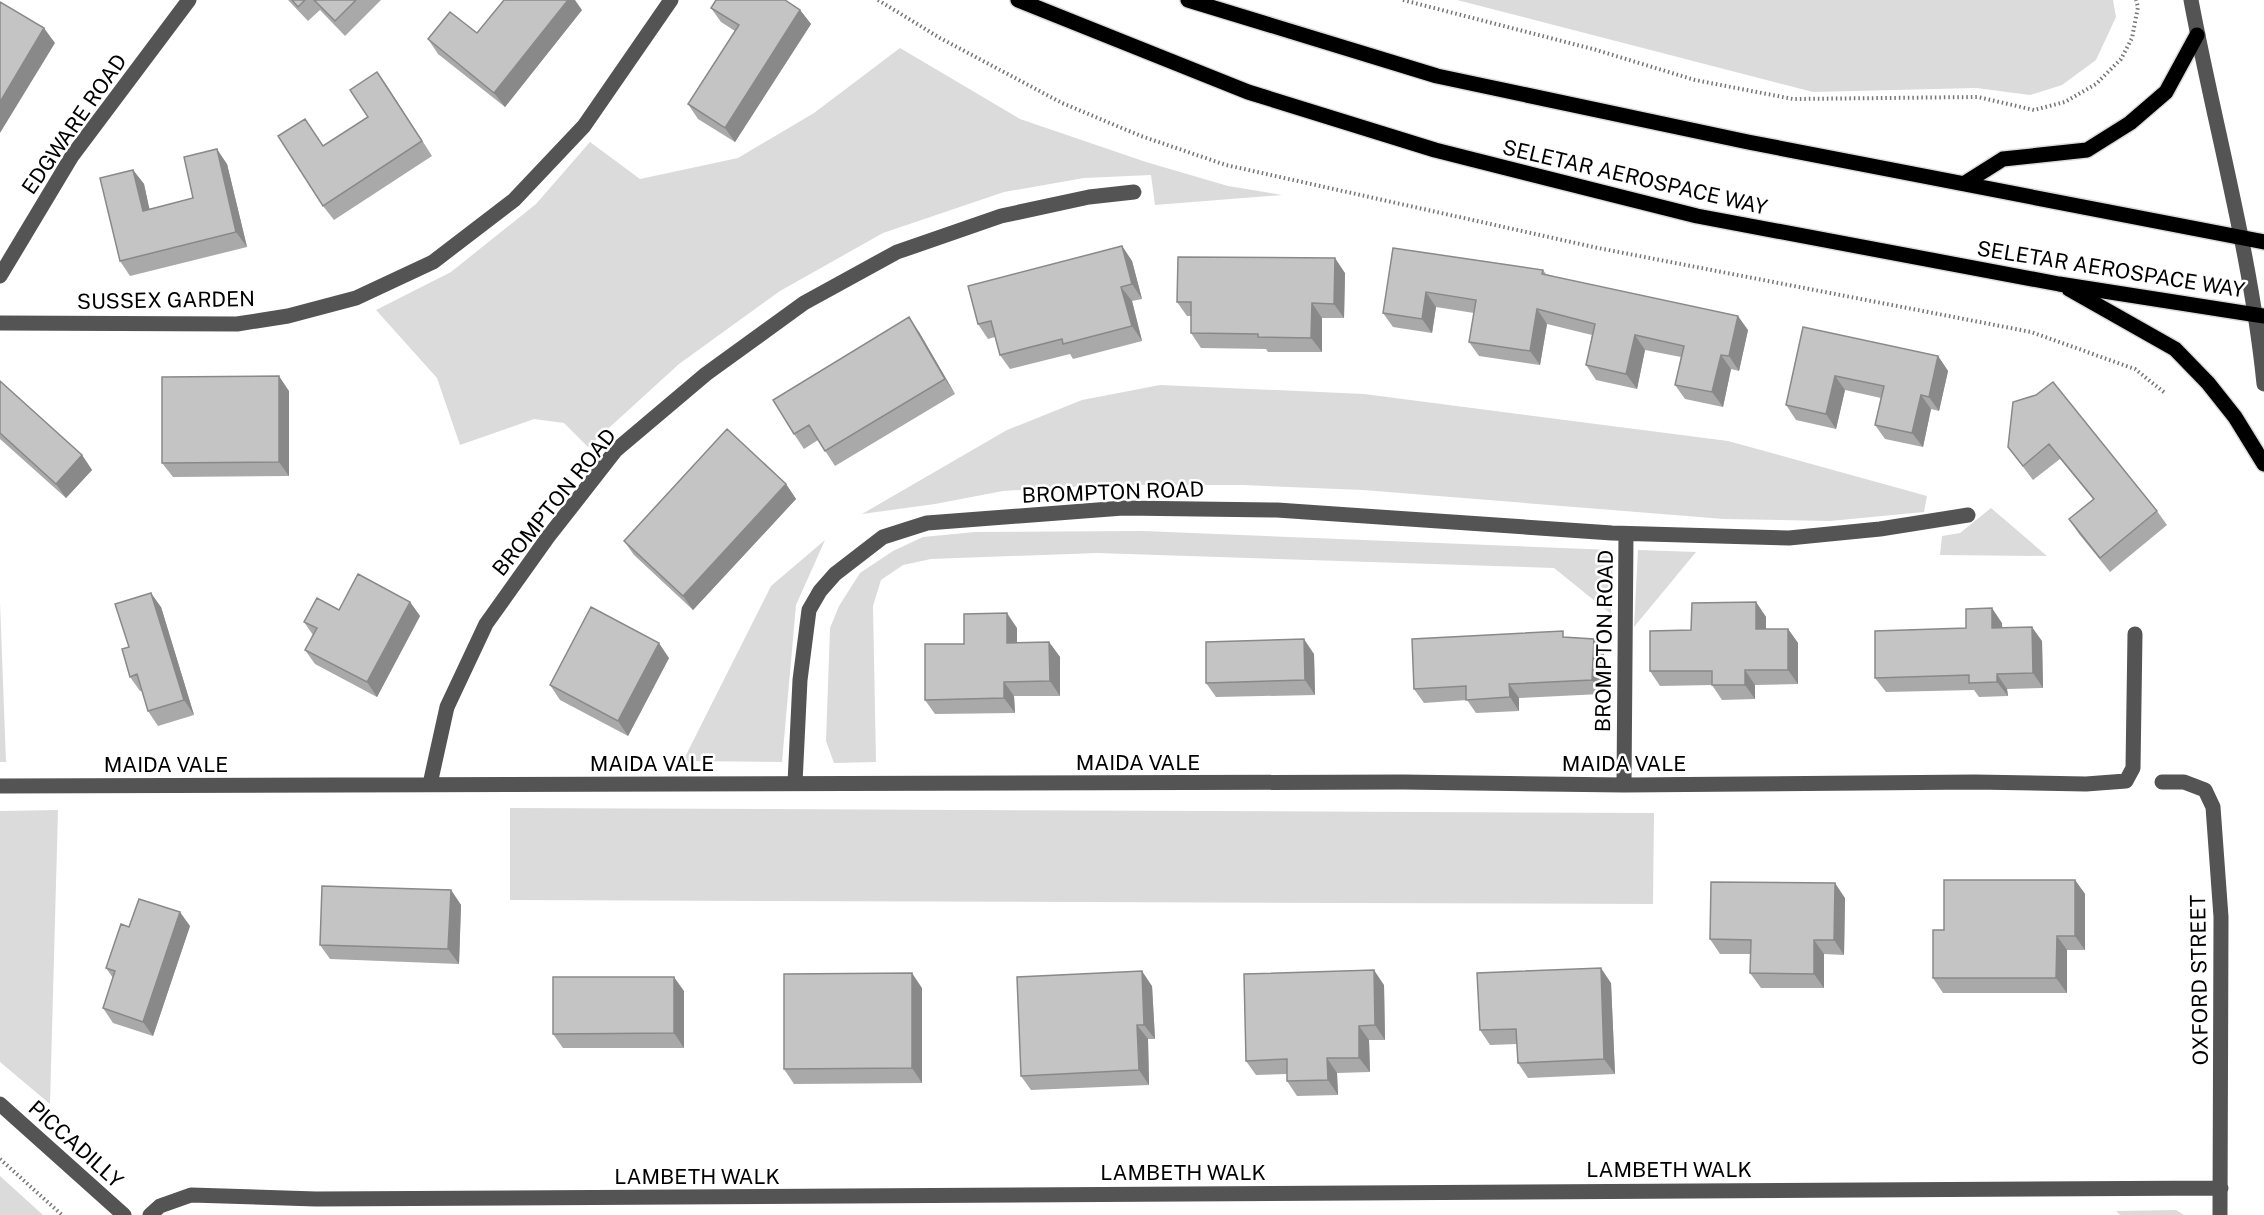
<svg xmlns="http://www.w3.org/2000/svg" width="2264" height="1215" font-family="'Public Sans',sans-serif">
	<rect width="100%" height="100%" fill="#fff"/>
	<!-- green -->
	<path fill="#dbdbdb" d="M1457,0h656l3,17 -20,43 -34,25 -32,10 -54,-7 -163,4z
		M900,48l120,71 126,43 82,24 54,9 -127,10 -4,-30 -67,3 -80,14 -121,41 -103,58 -101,73 -91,83 -24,-24 -30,-4 -74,26 -23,-67 -61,-68 75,-38 85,-68 54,-62 50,37 98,-21 76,-45z
		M1160,385l204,9 364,47 199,55 -3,16 -94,9 -106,-2 -361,-29 -120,-5h-139l-101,6 -68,13 -73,10 145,-84 75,-30z
		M1991,508l56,48 -107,-1 2,-19 18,-3z
		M1143,531l470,19 -2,64 -57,-46 -457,-15 -166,6 -28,6 -22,15 -8,26 3,156 -42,1 -8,-22 4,-113 9,-22 21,-33 33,-22 30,-14 52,-5z
		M825,540l-29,65 -14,157 -99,-1 88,-175z
		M1638,550l58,2 -62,75z
		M0,602l6,160h-6z
		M510,808l1144,5 -1,91 -1143,-4z
		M58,810l-8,294 -50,-42v-251z
		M0,1176l43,39h-43z
		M2176,1210l8,5h-64l-4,-4z"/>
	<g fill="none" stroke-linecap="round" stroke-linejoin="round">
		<defs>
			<path id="major" d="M1018,0l230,92 187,58 262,66 362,68 205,32
				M1188,0l249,76 311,66 516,100
				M1965,183l38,-24 84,-9 43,-27 36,-31 31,-57
				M2069,289l106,60 33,34 27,34 29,47"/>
		</defs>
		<!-- major casing -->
		<use href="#major" stroke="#dbdbdb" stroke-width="18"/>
		<!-- path -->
		<path stroke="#767676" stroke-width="4" stroke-dasharray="1.5 3" stroke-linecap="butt" d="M878,0l62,38 122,65 79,33 85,29 372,83 433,84 104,37 30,24
			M1403,0l190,49 102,31 98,19 185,-2 56,13 31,-8 31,-18 25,-25 11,-21 6,-31 -2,-7
			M0,1159l62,56"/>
		<!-- minor -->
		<path stroke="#545454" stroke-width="15" d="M2191,0c24,128 60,254 73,384
			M0,276l72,-120 117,-156
			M0,323l237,1 51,-8 68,-18 77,-36 81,-62 70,-74 87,-126
			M2162,782h22l21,8 8,17 8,110 -1,298
			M795,783l5,-103 9,-70 11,-19 15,-17 48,-37 44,-14 196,-15 154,2 335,23 177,5 91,-9 88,-14
			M430,784l17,-77 39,-83 62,-87 68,-87 90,-76 98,-71 93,-51 104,-36 88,-19 45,-5
			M1624,785l2,-251
			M0,786l1403,-4 221,3 351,-3 111,2 40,-3 7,-13 2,-134
			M0,1104l124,111
			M150,1215l10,-9 31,-11 125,4 1905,-11"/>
		<!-- major -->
		<use href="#major" stroke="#000" stroke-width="15"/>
	</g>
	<!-- wall -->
	<path fill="#a9a9a9" d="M288,0h93l-36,36 -25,-26 -12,11z
		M711,8l89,2 11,14 -76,118 -37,-23 -10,-15 47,-73 -14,-9z
		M582,10l-77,97 -67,-53 -10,-15 49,-6z
		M377,72l55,84 -98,64 -11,-14 45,-89z
		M227,164l20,83 -117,29 -10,-15 13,-91 11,14 5,25 44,-11z
		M1122,246l10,15 10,38 -10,2 10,40 -69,18 -3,-5 -60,15 -10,-14 -5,-18 -7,2 -10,-15z
		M1393,248l150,22 3,4 202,56 -9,41 -8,-2 -8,38 -38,-8 -10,-14 6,-28 -36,-7 -8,39 -41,-9 -10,-15 6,-30 -45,-11 -7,41 -61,-9 -10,-14 5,-29 -38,-6 -4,26 -39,-6 -10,-14z
		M1345,273l-1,45h-22v34h-54l-2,-3 -65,-1 -10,-15v-17h-4l-10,-14z
		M1803,327l135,29 10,15 -9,40 -8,-2 -8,38 -38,-8 -10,-14 6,-27 -36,-8 -9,39 -40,-9 -10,-15z
		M919,332l36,62 -120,72 -17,-26 -14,9 -10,-15z
		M0,381l82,74 10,15 -26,28 -66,-59z
		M289,391v85l-116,1 -11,-14z
		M2013,402l144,109 10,14 -57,47 -31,-38 -10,-15 24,-20 -33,-40 -27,21 -25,-33z
		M786,484l10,15 -103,111 -59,-55 -10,-14z
		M410,602l10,14 -43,81 -62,-33 -10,-14 8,-15 -9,-13 35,-12z
		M1756,602l10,15v12h22l10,14v41l-43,1v14l-33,1 -10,-15 -52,1 -10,-15 41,-41z
		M161,607l33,108 -36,11 -10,-15 -6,-20h-2l-10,-14 -1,-30z
		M2002,623v5l40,13 1,47 -36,1 1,7 -29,1 -5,-7 -88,2 -11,-14 91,-50z
		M1017,628v15l32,-1 11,15v39h-46l1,17 -80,1 -10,-14 39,-56z
		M1567,638l27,1 10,14 -3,41 -82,4v13l-43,2 -9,-13 -43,3 -10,-14z
		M1314,654l1,41 -99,2 -10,-14z
		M669,658l-41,78 -68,-36 -10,-15z
		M2075,880l10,14v56h-18v43h-124l-10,-15 11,-48z
		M451,890l10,15 -2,59 -129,-5 -10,-14z
		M1845,898l-1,57 -20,-1v34h-63l-11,-15 1,-19h-31l-10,-15z
		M190,926l-37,110 -40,-13 -10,-15 10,-30 -7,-10 23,-41z
		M1611,983l4,91 -87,4 -10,-15 -1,-19 -27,1 -10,-15z
		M1384,985l1,55h-16l1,32 -33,1 1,22 -41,1 -10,-15v-7l-31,1 -10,-14z
		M1152,986l3,53h-7l1,46 -118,5 -10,-14z
		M922,988v95l-128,1 -10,-15z
		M684,991v57h-121l-10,-14z"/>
	<!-- shaded-wall -->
	<path fill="#898989" d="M568,0h7l7,10 -77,97 -11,-14z
		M800,10l11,14 -76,118 -10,-14z
		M44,28l11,15 -55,90v-31z
		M377,72l10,14 45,70 -10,-15z
		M217,149l10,15 20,83 -11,-15z
		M133,170l11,14 9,41 -10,-14z
		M1122,246l10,15 10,38 -10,-15z
		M1335,258l10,15 -1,45 -10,-14z
		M1121,287l11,14 10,40 -10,-15z
		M1426,292l10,15 -4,26 -10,-14z
		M1312,303l10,15v34l-11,-14z
		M1537,309l10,15 -7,41 -10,-14z
		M1738,316l10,14 -9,41 -10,-15z
		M909,317l10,15 36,62 -10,-15z
		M1635,335l10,15 -8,39 -11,-15z
		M1721,355l10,14 -8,38 -11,-15z
		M1938,356l10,15 -9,40 -10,-14z
		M279,376l10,15v85l-10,-14z
		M1835,376l10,14 -9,39 -10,-15z
		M1921,395l10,14 -8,38 -11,-14z
		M82,455l10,15 -26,28 -10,-14z
		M786,484l10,15 -103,111 -10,-14z
		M151,593l10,14 33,108 -10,-15z
		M410,602l10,14 -43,81 -10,-15z
		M1756,602l10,15v27l-10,-15z
		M1992,608l10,15 1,19 -11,-14z
		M1007,613l10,15v29l-10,-14z
		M2032,627l10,14 1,47 -10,-15z
		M1788,629l10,14v41l-10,-14z
		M1304,639l10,15 1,41 -10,-15z
		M1594,639l10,14 -3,41 -9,-14z
		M1049,642l11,15v39l-10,-15z
		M659,643l10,15 -41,78 -10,-15z
		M1745,670l10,15v14l-10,-14z
		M1997,674l10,15 1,7 -11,-14z
		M1004,682l10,14 1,17 -11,-15z
		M1509,684l10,14v13l-9,-14z
		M2075,880l10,14v56l-10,-14z
		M1835,883l10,15 -1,57 -10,-15z
		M451,890l10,15 -2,59 -11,-15z
		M180,912l10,14 -37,110 -10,-14z
		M2057,936l10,14v43l-11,-15z
		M1814,940l10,14v34l-10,-14z
		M1601,968l10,15 4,91 -11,-15z
		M1374,970l10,15 1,55 -10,-15z
		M1142,971l10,15 3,53 -11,-14z
		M912,973l10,15v95l-10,-15z
		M674,977l10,14v57l-10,-15z
		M1137,1025l11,14 1,46 -10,-15z
		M1359,1026l10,14 1,32 -11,-14z
		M1327,1058l10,15 1,22 -10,-15z"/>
	<!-- building -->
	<path fill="#c4c4c4" stroke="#898989" stroke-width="1.5" d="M292,0h13l-7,7z
		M314,0h42l-21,21z
		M504,0h64l-74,93 -66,-54 22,-27 27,21z
		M716,0h69l15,10 -75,118 -37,-24 51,-79 -28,-17z
		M0,2l44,26 -44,74z
		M377,72l45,69 -99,65 -45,-70 27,-17 18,27 45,-29 -18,-27z
		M217,149l19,83 -116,29 -20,-83 33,-8 10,41 50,-13 -9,-41z
		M1122,246l10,38 -11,3 11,39 -69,18 -1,-5 -62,16 -9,-34 -13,3 -10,-38z
		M1393,248l150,22 -1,4 196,42 -9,40 -8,-1 -9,37 -37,-7 9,-39 -49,-11 -9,39 -40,-9 9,-41 -58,-15 -7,42 -61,-9 7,-42 -50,-8 -4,27 -39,-6z
		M1178,257l157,1 -1,46 -22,-1 -1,35 -53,-1v-3l-67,-1v-31h-14z
		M909,317l36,62 -120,72 -16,-26 -15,9 -21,-34z
		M1803,327l135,29 -9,41 -8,-2 -9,38 -37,-8 9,-39 -49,-10 -9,38 -40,-9z
		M279,376v86l-117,1v-86z
		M0,381l82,74 -26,29 -56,-51z
		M2053,382l104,129 -57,47 -31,-39 25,-20 -45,-55 -26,22 -15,-19 5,-45 23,-7z
		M727,429l59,55 -103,112 -59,-55z
		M358,574l52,28 -43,80 -62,-32 12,-22 -13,-6 13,-24 22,12z
		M151,593l33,107 -36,11 -11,-37 -7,3 -8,-28 7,-2 -14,-43z
		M1756,602v27h32v41h-43v15h-33v-14h-62v-40l41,-1 1,-27z
		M591,607l68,36 -41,78 -68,-36z
		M1992,608v20l40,-1 1,46 -36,1v8l-28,1v-8l-94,3v-47l91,-3v-19z
		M1007,613v30l42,-1 1,39 -46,1v16l-79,2v-56h39v-30z
		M1563,631v6l31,2 -2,41 -83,4 1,13 -44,3v-14l-52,3 -2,-50z
		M1304,639l1,41 -99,3v-41z
		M1944,880h131v56h-18l-1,42h-123v-48h11z
		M1711,882l124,1 -1,57h-20v34l-64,-1 1,-33 -41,-1z
		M322,886l129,4 -3,59 -128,-4z
		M139,899l41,13 -37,110 -40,-14 12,-37 -9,-3 15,-44 8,3z
		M1601,968l3,91 -86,4 -2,-34 -36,1 -3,-57z
		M1374,970l1,55 -16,1v32h-32l1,22 -41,1v-22l-41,2 -2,-87z
		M1142,971l2,54h-7l2,45 -118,6 -4,-99z
		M912,973v95l-128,1v-95z
		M553,977h121v56l-121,1z"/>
	<g text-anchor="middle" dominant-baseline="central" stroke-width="5" stroke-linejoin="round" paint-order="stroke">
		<!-- street labels -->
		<g font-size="21" fill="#000" stroke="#fff">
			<text transform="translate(74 124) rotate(-55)">EDGWARE ROAD</text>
			<text transform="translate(1635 177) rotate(13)">SELETAR AEROSPACE WAY</text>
			<text transform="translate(2111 269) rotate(9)">SELETAR AEROSPACE WAY</text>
			<text transform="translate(166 300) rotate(-1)">SUSSEX GARDEN</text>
			<text transform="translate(1113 492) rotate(-2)">BROMPTON ROAD</text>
			<text transform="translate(554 502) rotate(-51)">BROMPTON ROAD</text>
			<text transform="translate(1604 641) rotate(-89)">BROMPTON ROAD</text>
			<text x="1138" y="762">MAIDA VALE</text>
			<text x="652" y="763">MAIDA VALE</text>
			<text x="1624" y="763">MAIDA VALE</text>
			<text x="166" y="764">MAIDA VALE</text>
			<text transform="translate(2199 980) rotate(-91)">OXFORD STREET</text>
			<text transform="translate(76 1144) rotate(42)">PICCADILLY</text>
			<text x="1669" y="1169">LAMBETH WALK</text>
			<text x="1183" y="1172">LAMBETH WALK</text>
			<text x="697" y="1176">LAMBETH WALK</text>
		</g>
	</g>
</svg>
